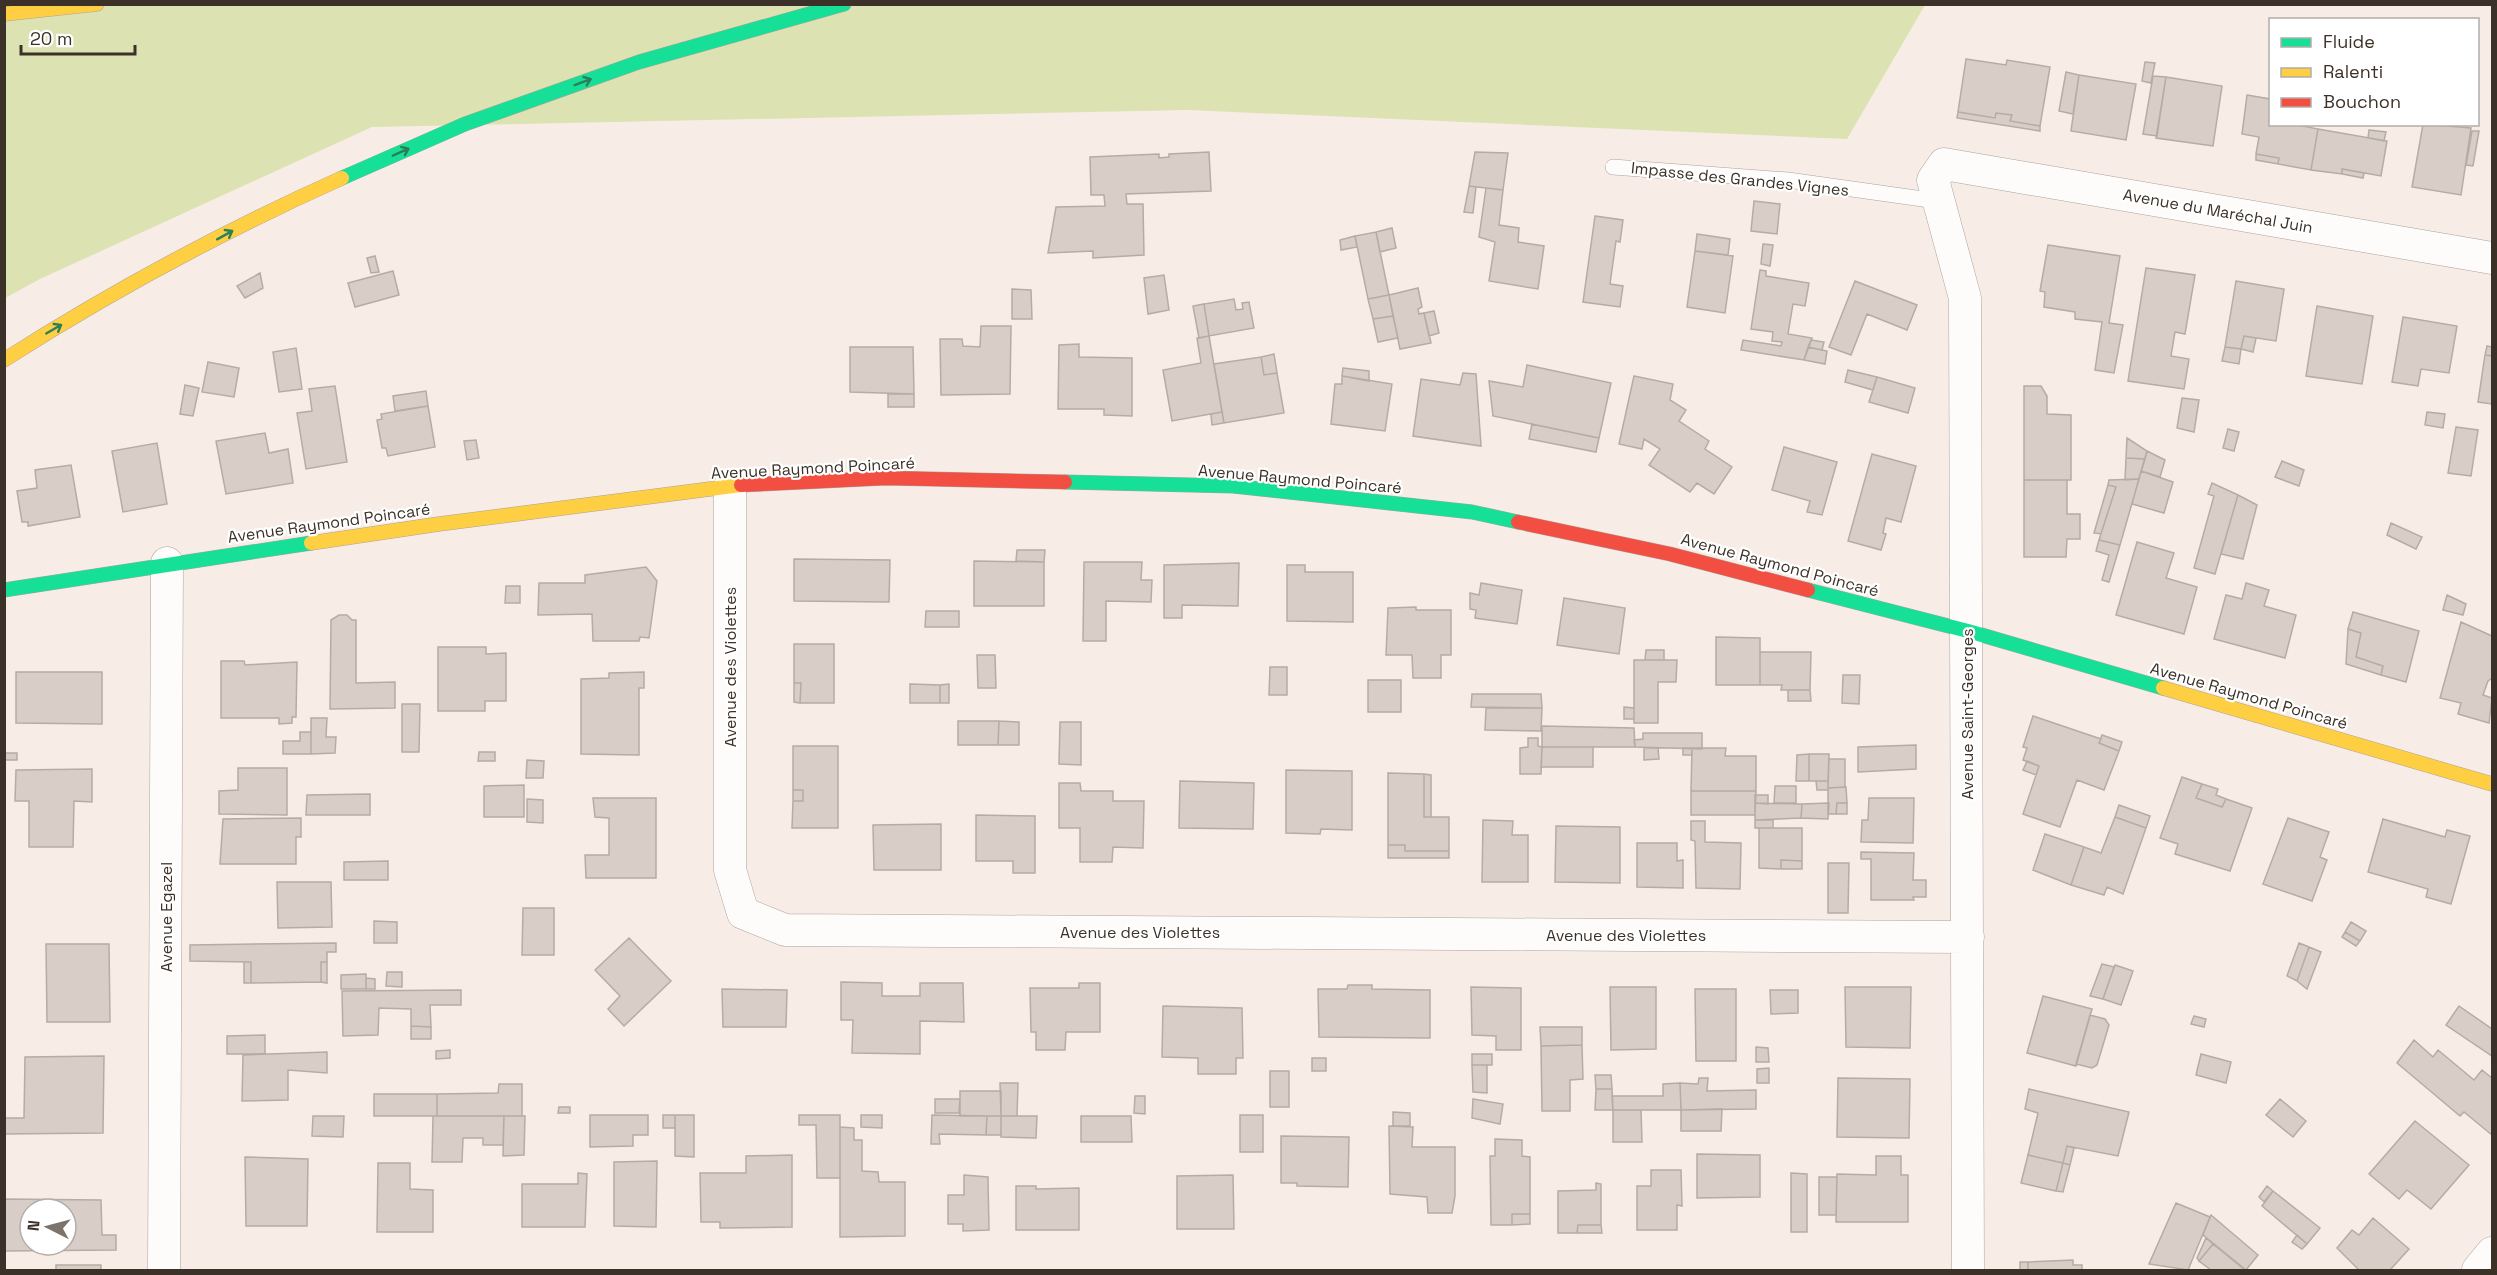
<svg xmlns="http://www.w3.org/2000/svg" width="2497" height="1275" font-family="'Space Grotesk',sans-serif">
	<rect width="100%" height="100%" fill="#f7ede6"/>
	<!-- green -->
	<path fill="#dde2b2" d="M5,5h1920l-78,134 -659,-29 -816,17 -332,152 -35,19z"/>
	<!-- building -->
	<path fill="#d8cec7" stroke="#b5aca5" stroke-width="1.5" fill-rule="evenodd" d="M1966,59l40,6 1,-5 43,7 -10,59 -30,-5 2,-6 -16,-2 -1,5 -37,-6z
		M2145,62l10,1 -4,20 -9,-2z
		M2066,72l13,3 -6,39 -14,-3z
		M2079,75l57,9 -10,56 -55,-9z
		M2153,76l13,1 -9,59 -14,-2z
		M2166,77l56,9 -9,60 -57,-8z
		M2247,95l23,4v25h23l25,5 -7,41 -33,-6 1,-6 -23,-4 3,-17 -17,-3z
		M1958,112l37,6 1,-5 16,2 -2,6 30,5v5l-83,-13z
		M2423,124l48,4 -10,67 -49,-8z
		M2318,129l69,12 -6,35 -39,-7v5l-31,-4z
		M2369,130l17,2 -2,9 -16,-3z
		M2472,131h7l-6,35 -7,-1z
		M1209,152l2,39 -85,3 1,10h16l1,51 -51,3v-7l-45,2 8,-46 49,-1 -1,-11h-13l-1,-38 69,-3v4l10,-1v-3z
		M1475,152l33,1 -5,37 -34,-4z
		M2256,154l23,4 -1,6 -22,-4z
		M2342,169l22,4 -1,5 -21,-4z
		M1469,186l7,1 -3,26 -9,-1z
		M1486,188l17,2 -4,35 20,3 -1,14 26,4 -6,43 -49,-8 6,-39 -16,-5z
		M1754,201l26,3 -3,30 -26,-3z
		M1595,216l28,4 -3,22 -4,-1 -6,43 13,2 -3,21 -37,-5z
		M1392,228l4,20 -16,4 -4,-20z
		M1376,232l13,63 -21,4 -13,-63z
		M1697,234l33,5 -2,16 -33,-4z
		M1355,236l2,11 -16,3 -1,-10z
		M1763,244l10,1 -3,21 -9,-2z
		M2048,245l72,11 -11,67 14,2 -9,48 -19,-3 7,-48 -27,-3v-7l-31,-5 1,-15 -5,-1z
		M1695,251l38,5 -8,57 -38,-6z
		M375,256l4,16 -8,1 -4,-15z
		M2146,268l49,7 -10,59 -10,-2 -4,24 18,3 -5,30 -56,-8z
		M1760,270l6,1v5l43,7 -4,23 -12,-2 -5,30 24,4 -8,22 -63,-10 2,-10 38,6 1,-4 -10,-1 1,-9 -22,-3z
		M393,271l6,24 -44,12 -7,-24z
		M260,273l3,15 -18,10 -8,-12z
		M1164,275l5,35 -21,4 -4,-36z
		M1855,281l62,24 -10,25 -40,-16 -16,41 -22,-8z
		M2236,281l48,8 -8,52 -32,-5 -3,13 -16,-2z
		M1418,288l4,19 -4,2 1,5 5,-1 7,30 -31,6 -11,-54z
		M1012,289l19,1 1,29h-20z
		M1389,295l4,21 -20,3 -5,-20z
		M1234,299l2,11 7,-1 -1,-6 7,-1 5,26 -45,8 -5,-32z
		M1204,304l5,32 -10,2 -6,-32z
		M2317,306l56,10 -11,68 -56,-8z
		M1434,311l5,22 -10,3 -5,-23z
		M1393,316l5,22 -20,4 -5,-23z
		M2403,317l54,9 -8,47 -28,-4 -3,17 -26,-4z
		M981,326h30l-1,68 -69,1 -1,-56h22l1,7 17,1z
		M1209,336l13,76 -50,9 -9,-51 38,-7 -4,-25z
		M2244,336l12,2 -3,14 -12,-3z
		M1811,340l13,2 -2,8 -14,-3z
		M1079,344v13l53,1v58l-28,-1v-6h-46l1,-64z
		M2487,346l5,1v9l-7,-1z
		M850,347h63l1,47 -64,-2z
		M1808,347l19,4 -2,13 -21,-4z
		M2225,347l16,2 -2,15 -17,-3z
		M296,348l6,41 -23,3 -6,-40z
		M1274,354l3,19 -13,2 -3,-18z
		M2485,355l7,1v48l-14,-2z
		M1261,357l3,18 13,-2 7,40 -60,10 -10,-59z
		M208,362l31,6 -5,29 -32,-5z
		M1527,365l84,18 -12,55 -106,-22 -4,-35 34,6z
		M1343,368l26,3v10l-27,-5z
		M1848,370l29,7 -4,13 -28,-8z
		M1463,373l13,1 5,72 -68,-10 8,-57 39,6z
		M1342,376l50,8 -7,47 -54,-7 4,-40h7z
		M1634,376l39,8 -3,16 16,10 -7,11 30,20 -4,8 27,18 -18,27 -17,-11 -7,9 -41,-27 11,-16 -16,-10 -2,10 -23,-5z
		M1877,377l38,11 -7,25 -39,-11z
		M185,385l14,3 -6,28 -13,-2z
		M335,386l12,76 -41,7 -9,-56 15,-2 -3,-22z
		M2024,386h17l6,10v18l24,1v65h-47z
		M426,391l2,15 -33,5 -2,-15z
		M888,394h26v13h-26z
		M2182,398l17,2 -5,32 -17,-4z
		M428,406l7,41 -47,9 -2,-8h-4l-5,-28 5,-1 -1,-5z
		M1222,412l2,11 -12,2 -1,-11z
		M2427,412l18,2 -2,14 -18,-3z
		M1532,424l67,14 -3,14 -67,-13z
		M2456,427l22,3 -7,46 -23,-3z
		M2228,429l11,3 -5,19 -11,-3z
		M265,433l4,20 19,-4 5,34 -67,11 -10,-53z
		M2127,438l20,13 -2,8 -19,-1z
		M476,440l3,18 -12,2 -3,-19z
		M157,443l10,61 -44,8 -11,-61z
		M1784,447l53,15 -15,53 -15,-3 3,-11 -38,-11z
		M2147,451l18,9 -5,17 -19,-6z
		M1872,454l44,12 -15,56 -15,-4 -3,15 3,1 -5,16 -33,-9z
		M2126,458l19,1 -6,20 -14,1z
		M2282,461l22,9 -5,16 -24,-9z
		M71,465l9,52 -52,9v-4h-6l-5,-31 20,-3 -2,-18z
		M2141,471l32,11 -9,31 -32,-9z
		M2139,479l-19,66 -21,-5 17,-53 -8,-2 1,-5z
		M2024,480h43v34h13v25h-13l-1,18h-42z
		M2212,483l26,12 -23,79 -21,-6 20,-72 -6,-2z
		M2108,485l8,2 -15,47 -7,-1z
		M2238,495l19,10 -14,54 -22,-5z
		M2391,523l31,14 -6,12 -29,-14z
		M2099,540l21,5 -11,37 -7,-2 7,-25 -13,-4z
		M2137,542l37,11 -8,25 31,9 -13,47 -68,-19z
		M1017,550h28l-1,12 -28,-1z
		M794,559l96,1 -1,42 -95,-1z
		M974,561l70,1v44h-70z
		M1084,562h58l-1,18h11l-1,22 -45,-1v40h-23z
		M1239,563l-1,43 -56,-1v13h-18v-53z
		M1287,565h18v7h48v50l-66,-1z
		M646,567l11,14 -8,57 -9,-1 -1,4h-46l-1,-27 -54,1 1,-32h46v-8z
		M1481,583l41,7 -5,34 -42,-6 1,-8 -6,-1v-16l9,2z
		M2246,583l23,7 -5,16 32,9 -11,43 -71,-19 12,-44 16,4z
		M506,586h14v17h-15z
		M2447,595l19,9 -3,11 -20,-5z
		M1564,598l61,10 -6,46 -62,-9z
		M1416,607v3h35v45h-10v23h-28l-1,-23h-26l2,-47z
		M926,611h33v16h-34z
		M2353,612l66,19 -13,51 -25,-7 2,-9 -27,-9 5,-24 -13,-4z
		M339,615h8l5,5h4v63l39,-1v26l-65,1 1,-89z
		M2461,622l31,14v42l-4,3 -5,14 9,3 -3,25 -31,-9 3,-11 -21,-5z
		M2348,629l13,4 -5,24 27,9 -2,9 -35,-11z
		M1716,637l44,1v47h-44z
		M794,644h40v59h-34l1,-20h-7z
		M438,647h48v7l20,-1v48h-21v10h-47z
		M1646,650h18v10h-19z
		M1760,652h51l-1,38h-29l1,-5h-22z
		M977,655h18l1,33h-18z
		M1634,660h43l-1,22h-18v41h-24z
		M221,661h23l1,4 52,-3 -1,55h-4v6l-13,1v-6h-58z
		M1270,667h17v28h-18z
		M16,672h86v52l-86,-1z
		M644,672v16h-5v67l-58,-1v-75l28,-1v-5z
		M1843,675h17l-1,29 -17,-1z
		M1368,680h33v32h-33z
		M794,683h7l-1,20 -6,-1z
		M910,684l30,1v18h-30z
		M949,684v19h-9v-18z
		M1788,690h22l1,11h-23z
		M1472,694h69l1,14 -71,-1z
		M402,704h18l-1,48h-17z
		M1624,707l10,1v11h-10z
		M1486,708h56l-1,23 -56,-1z
		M2033,716l68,23 -2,4 20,8 -15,39 -27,-10 -17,47 -37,-13 16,-48 -16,-6 4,-12 -4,-1z
		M311,718h16l-1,19h10l-1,16 -24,1z
		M958,721h41l-1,24h-40z
		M999,721l20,1v23h-21z
		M1060,722h21v43l-22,-1z
		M1542,726l92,2 1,19h-93z
		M300,732h11v22h-28v-13h17z
		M1643,733h59v16l-67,-2 -1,-7 9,-1z
		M2102,735l20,7 -3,9 -20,-8z
		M1528,738h10v8l4,1 -1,27h-21v-26l8,-1z
		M1916,745v24l-58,3v-25z
		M793,746h45v82h-46l1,-27h10v-11h-10z
		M1542,747h51v20h-52z
		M1644,748h14l1,11 -15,1z
		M1683,748h9v7h-9z
		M1692,748h34l-1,8h31v35h-65z
		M479,752h16v9h-17z
		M4,753h13v7h-13z
		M1809,754h20l-1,27h-19z
		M1809,754v27h-13l1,-26z
		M1829,759h16v28l-17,1z
		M527,760l17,1 -1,17h-17z
		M2027,761l12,5 -3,9 -13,-5z
		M238,768h49v47l-68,-1v-23l19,-1z
		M92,769v33l-18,-1 -1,46h-44v-46h-14l1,-31z
		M1286,770l66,1v59l-31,-1 -1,5 -34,-1z
		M1388,773l36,1v43h25v34h-44v-6h-17z
		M1424,774l7,1v42h-7z
		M2182,777l20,7 -6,14 26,9 4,-8 26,9 -22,63 -55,-17 3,-10 -18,-6z
		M1180,781l74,2 -1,46 -74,-1z
		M1816,781h12v9h-11z
		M1059,783h21l1,8h32v10h31l-1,47 -30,-1 -1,15h-32v-34h-21z
		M2202,784l16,5 -2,6 10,4 -4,8 -26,-9z
		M524,785v32h-40v-31z
		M1775,786h21v17h-22z
		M1846,787l1,16h-10l-1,11h-8v-26z
		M793,790h10v11h-10z
		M1691,791h65l-1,24h-64z
		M370,794v21h-64l1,-20z
		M1755,795h13v9l-13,-1z
		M593,798h63v80h-70l-1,-23h24v-37l-14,-1z
		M1869,798h45l-1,45 -52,-1 1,-22h6z
		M527,799l16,1v23l-16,-1z
		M1755,803l47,1 -1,14 -46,2z
		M1829,803l-1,16 -27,-1 1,-14z
		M1837,803h10v11h-11z
		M2119,805l31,11 -4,12 -31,-11z
		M976,815l59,1v57h-22v-12h-37z
		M2115,817l31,11 -23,66 -16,-7 -3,8 -33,-10 13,-38 17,6z
		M301,818v19h-5v27h-76l3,-45z
		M2288,818l41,14 -9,25 7,3 -15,41 -49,-17z
		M2383,819l62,18 2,-7 23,6 -19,68 -25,-7 2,-8 -60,-17z
		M1483,820l30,1 -1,14h16v47h-46z
		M1755,820h18v8h-18z
		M1691,821h14v21l36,1 -1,46 -44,-1 -1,-47 -4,-1z
		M941,824v46h-67l-1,-45z
		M1556,826l64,1v56l-65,-1z
		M1759,828h43v33l-21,-1v9l-22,-1z
		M2045,834l39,13 -13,38 -38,-15z
		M1637,843h40v18l6,-1v28l-46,-1z
		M1388,845h17v6h44v7h-61z
		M1861,852l53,1 -1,27h13v17h-13l1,3h-43v-41h-10z
		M1781,860l21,1v8h-21z
		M388,861v19h-44v-18z
		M1828,863h21l-1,50h-20z
		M277,882h54l1,45 -54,1z
		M523,908h31v47h-32z
		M374,921l23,1v21h-23z
		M2351,922l15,9 -6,10 -15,-9z
		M2345,932l15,9 -4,5 -14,-9z
		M629,938l42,43 -47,45 -16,-17 12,-13 -25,-26z
		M336,943v9h-9v10h-6v20l-70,1v-21l-61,-1v-16z
		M2299,943l10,4 -12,34 -10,-5z
		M46,944h63l1,78h-63z
		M2309,947l12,5 -14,37 -10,-8z
		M244,962h7v21h-7z
		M321,962h6v21l-6,-1z
		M2102,964l12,3 -11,32 -13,-3z
		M2115,965l18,6 -12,34 -18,-6z
		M387,972h15v15l-16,-1z
		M366,974v15h-25v-14z
		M366,978l9,1v10h-9z
		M841,982l41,1v13h38v-13h43l1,39 -44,-1v33l-68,-1 1,-33h-12z
		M1079,983h21v49h-34l-1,18h-29v-18h-5l-1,-44h49z
		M1348,985h24v4l58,1v48l-111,-1 -1,-48h29z
		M1471,987l50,1v62h-25v-14l-24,-1z
		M1610,987h46v62l-45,1z
		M1845,987h66l-1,61 -64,-1z
		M722,989l65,1 -1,37h-63z
		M1695,989h41v72h-40z
		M461,990v15h-31l1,22 -20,-1v-17l-32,-1 -1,27 -35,1 -1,-45z
		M1770,990h28v23l-27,1z
		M2043,996l49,13 -16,57 -49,-13z
		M1163,1006l79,2 1,50h-7v16h-38v-16l-36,-1z
		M2459,1006l33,23v27l-46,-31z
		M2090,1015l15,4 4,6 -12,40 -5,3 -16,-4z
		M2194,1016l12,3 -2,8 -13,-3z
		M411,1026l20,1v12h-20z
		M1540,1027h42v18l-41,1z
		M265,1035v19h-38v-18z
		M2414,1040l19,17 5,-7 36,30 8,-10 10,8v57l-28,-23 -4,4 -63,-53z
		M1582,1045l1,34 -13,1v31h-28l-1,-65z
		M1756,1047l12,1 1,14h-13z
		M450,1050v8l-14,1v-8z
		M327,1052v21l-39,-3v30l-46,1 1,-46z
		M1472,1054h20v11h-20z
		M2201,1054l30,8 -5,21 -30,-8z
		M104,1056l-1,77 -99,1v-16h20l1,-61z
		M1312,1058h14v13h-14z
		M1472,1065h15v28l-14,-1z
		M1769,1068v15h-12v-14z
		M1270,1071h19v36h-19z
		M1595,1075h16l1,14h-16z
		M1699,1078h9l-1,13 49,-1v19l-75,1 -1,-27 18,1z
		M1838,1078l72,1 -1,59 -72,-1z
		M1000,1083h18l-1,33h-16z
		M1680,1083l1,27h-68l-1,-14h51v-12z
		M499,1084h23v32h-85v-22l61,-1z
		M1596,1089h16l1,21h-18z
		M2029,1089l100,23 -11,44 -51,-10 -4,17 -35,-8 10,-42 -13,-4z
		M960,1091h41v25h-41z
		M374,1094h63v22h-63z
		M1135,1096h10v18l-11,-1z
		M935,1099h25l-1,14h-24z
		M1473,1099l30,5 -3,20 -28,-6z
		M2280,1099l26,22 -13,16 -27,-22z
		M559,1107h11v6h-12z
		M1722,1109l-1,22h-40v-21z
		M1613,1110h28l1,32h-29z
		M1393,1112l17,1v13h-17z
		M590,1115h58v20h-15v11l-43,1z
		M663,1115h12v13h-12z
		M675,1115h19v42l-19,-1z
		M799,1115h41v63h-23l-1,-53h-17z
		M861,1115h21v13l-21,-1z
		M932,1115l55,1 -1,19 -47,-1 1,10h-9z
		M1240,1115h23v37h-23z
		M313,1116h31l-1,21 -31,-1z
		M433,1116h71l-1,29h-20v-7h-20l-1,24h-30z
		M504,1116h21l-1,39 -21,1z
		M987,1116h14v19h-15z
		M1001,1116h36l-1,22 -35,-1z
		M1081,1116h50l1,26h-51z
		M2415,1121l54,44 -38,44 -24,-19 -8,9 -30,-25z
		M1389,1126l24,1 -1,20h43v49l-3,17h-24l-1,-16 -37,-3z
		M840,1127l14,1v12h8v31l16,1 1,10h26v54l-65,1z
		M1281,1136l68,1 -1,50 -51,-1v-3h-16z
		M1495,1139l27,1v16l8,1v57h-18v11h-21l-1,-69h5z
		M2067,1146l7,2 -4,17 -7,-2z
		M1697,1154l63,1v42l-63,1z
		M792,1155v72l-72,1v-6h-19l-1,-49h46v-17z
		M2028,1155l35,8 -7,28 -35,-8z
		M1876,1156h25v19h7v47h-72l1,-48 39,1z
		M245,1157l63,2 -1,67h-61z
		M657,1161l-1,66 -42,-1v-64z
		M378,1163h32v26l23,1v42h-56z
		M2063,1163l7,2 -7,27 -7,-1z
		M1651,1170h30l1,36 -5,-1v25h-40v-44h14z
		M578,1173l9,1 -2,53h-63v-43h56z
		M1791,1173l16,1v58h-16z
		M964,1175l24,2 1,53 -26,1v-7h-15v-29h16z
		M1233,1175l1,54h-57v-53z
		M1819,1177h18l-1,38h-17z
		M1596,1183l5,1v41h-23l-1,8h-19v-42l38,-1z
		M1016,1186h20v3l43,-1v42h-63z
		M2267,1186l6,5 -9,11 -5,-5z
		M2273,1191l47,37 -13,16 -45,-38z
		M4,1199l97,1 1,35h14v15l-112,1zM30,1209h36v36h-36z
		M2176,1203l34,14 -22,53 -39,-6z
		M1512,1214h18v10l-18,1z
		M2211,1215l47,40 -12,15 -43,-35z
		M2373,1218l36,31 -19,21h-31l-22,-22 15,-18 7,5z
		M1578,1225h23l1,8h-25z
		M2297,1235l10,9 -5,5 -10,-7z
		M2206,1238l7,6 -14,17 -2,-3z
		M2213,1244l32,26h-34l-12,-9z
		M2073,1260v5h9v5h-54v-8z
		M2020,1262h8v8h-8z
		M56,1265h45v5h-45z"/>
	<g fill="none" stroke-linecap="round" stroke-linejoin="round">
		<defs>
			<path id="lane" d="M1613,167l175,13 149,21"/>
			<path id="street" d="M730,486v384l13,43 42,17 1183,7
				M164,1270l3,-707
				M1968,1270l-3,-972 -32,-118 11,-16 548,94
				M2478,1270l14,-17"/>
			<path id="fast" d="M342,178l123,-54 174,-62 205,-58
				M1065,482l168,4 239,26 46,10
				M4,590l307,-47
				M1808,590l160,41 195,57"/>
			<path id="slow" d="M4,14l93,-10
				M4,360c105,-67 224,-131 338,-182
				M311,543l128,-19 302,-39
				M2163,688l329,96"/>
			<path id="jam" d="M741,485l145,-7 179,4
				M1518,522l152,32 138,36"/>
		</defs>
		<!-- lane casing -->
		<use href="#lane" stroke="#aca29c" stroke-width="16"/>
		<!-- street casing -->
		<use href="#street" stroke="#aca29c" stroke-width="33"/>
		<!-- fast casing -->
		<use href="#fast" stroke="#aca29c" stroke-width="15"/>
		<!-- slow casing -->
		<use href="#slow" stroke="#aca29c" stroke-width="15"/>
		<!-- jam casing -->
		<use href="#jam" stroke="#aca29c" stroke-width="15"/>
		<!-- lane -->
		<use href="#lane" stroke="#fefcfb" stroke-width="15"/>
		<!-- street -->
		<use href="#street" stroke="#fefcfb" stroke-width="32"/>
		<!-- fast -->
		<use href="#fast" stroke="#16e098" stroke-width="14"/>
		<!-- slow -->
		<use href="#slow" stroke="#ffcf43" stroke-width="14"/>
		<!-- jam -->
		<use href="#jam" stroke="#f24e42" stroke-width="14"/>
	</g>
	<!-- one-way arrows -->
	<defs><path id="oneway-shaft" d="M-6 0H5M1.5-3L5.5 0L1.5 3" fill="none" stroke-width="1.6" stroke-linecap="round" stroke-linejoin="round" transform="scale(1.5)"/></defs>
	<g stroke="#2b805a">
		<use href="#oneway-shaft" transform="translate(583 82) rotate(-20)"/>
		<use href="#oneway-shaft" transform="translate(401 152) rotate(-24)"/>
		<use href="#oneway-shaft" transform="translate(225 235) rotate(-29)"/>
		<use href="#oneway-shaft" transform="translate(54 329) rotate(-30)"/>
	</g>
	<g text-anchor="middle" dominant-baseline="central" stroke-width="4.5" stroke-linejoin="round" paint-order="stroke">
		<!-- street labels -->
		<g font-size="16" fill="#3c3128" stroke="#fff">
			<text transform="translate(1740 179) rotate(6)">Impasse des Grandes Vignes</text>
			<text transform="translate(2218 211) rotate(10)">Avenue du Maréchal Juin</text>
			<text transform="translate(813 468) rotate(-3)">Avenue Raymond Poincaré</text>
			<text transform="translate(1300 479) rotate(5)">Avenue Raymond Poincaré</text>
			<text transform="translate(329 523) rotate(-8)">Avenue Raymond Poincaré</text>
			<text transform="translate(1780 565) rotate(15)">Avenue Raymond Poincaré</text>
			<text transform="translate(730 667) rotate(-90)">Avenue des Violettes</text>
			<text transform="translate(2249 696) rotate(16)">Avenue Raymond Poincaré</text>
			<text transform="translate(1967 714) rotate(-90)">Avenue Saint-Georges</text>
			<text transform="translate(166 917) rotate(-90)">Avenue Egazel</text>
			<text x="1140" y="932">Avenue des Violettes</text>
			<text x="1626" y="935">Avenue des Violettes</text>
		</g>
	</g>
	<!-- border -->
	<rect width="2497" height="1275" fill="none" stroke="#3c3128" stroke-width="12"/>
	<!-- legend -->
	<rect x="2269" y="18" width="210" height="108" fill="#ffffff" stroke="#b1ada9" stroke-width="1.5"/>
	<rect x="2281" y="38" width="30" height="9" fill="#16e098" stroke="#b1ada9" stroke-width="1.5"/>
	<text x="2323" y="48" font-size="18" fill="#3c3128">Fluide</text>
	<rect x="2281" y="68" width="30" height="9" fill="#ffcf43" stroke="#b1ada9" stroke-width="1.5"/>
	<text x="2323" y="78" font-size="18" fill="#3c3128">Ralenti</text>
	<rect x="2281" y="98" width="30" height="9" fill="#f24e42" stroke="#b1ada9" stroke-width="1.5"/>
	<text x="2323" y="108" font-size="18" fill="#3c3128">Bouchon</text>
	<!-- north arrow -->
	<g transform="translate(48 1227) rotate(276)"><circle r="28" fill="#ffffff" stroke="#b1ada9" stroke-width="1.5"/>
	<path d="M0-4.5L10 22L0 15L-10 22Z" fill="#7d736a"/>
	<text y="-9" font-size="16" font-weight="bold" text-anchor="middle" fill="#3c3128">N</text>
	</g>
	<!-- scale -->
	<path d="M21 45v9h114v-9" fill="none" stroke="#3c3128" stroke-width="3"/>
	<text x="30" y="45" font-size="18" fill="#3c3128" stroke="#ffffff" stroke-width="4.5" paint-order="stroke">20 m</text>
</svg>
